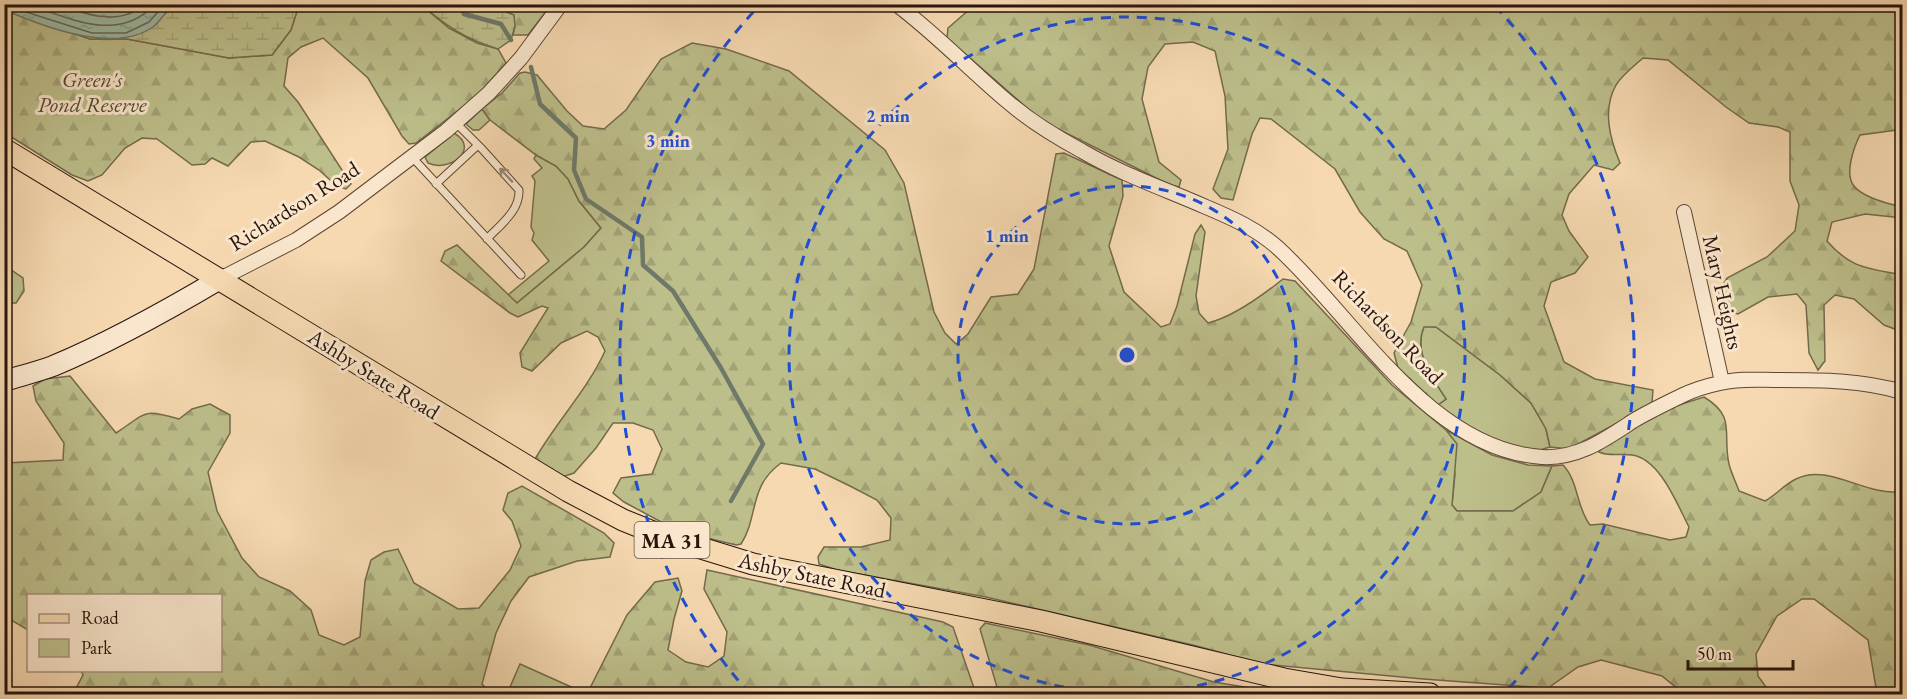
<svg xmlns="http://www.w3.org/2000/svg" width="1907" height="699" font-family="'EB Garamond',serif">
	<defs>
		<pattern id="forest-firs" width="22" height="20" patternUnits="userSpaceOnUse" patternTransform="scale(1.5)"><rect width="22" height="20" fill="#bdbf8b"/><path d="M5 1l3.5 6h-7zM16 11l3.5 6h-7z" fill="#a2a377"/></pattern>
		<pattern id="wetland-marsh" width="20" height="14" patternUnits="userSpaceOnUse" patternTransform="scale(1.5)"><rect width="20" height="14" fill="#bdbf8b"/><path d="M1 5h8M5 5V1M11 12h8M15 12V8" fill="none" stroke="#a2a377"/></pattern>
		<pattern id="water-ripples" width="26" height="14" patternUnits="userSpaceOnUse" patternTransform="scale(1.5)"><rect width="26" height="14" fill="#9ebba7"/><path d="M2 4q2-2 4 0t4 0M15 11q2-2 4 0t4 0" fill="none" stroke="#88a08e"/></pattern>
	</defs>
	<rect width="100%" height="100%" fill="#f6d9b1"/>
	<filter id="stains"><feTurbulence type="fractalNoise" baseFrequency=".00333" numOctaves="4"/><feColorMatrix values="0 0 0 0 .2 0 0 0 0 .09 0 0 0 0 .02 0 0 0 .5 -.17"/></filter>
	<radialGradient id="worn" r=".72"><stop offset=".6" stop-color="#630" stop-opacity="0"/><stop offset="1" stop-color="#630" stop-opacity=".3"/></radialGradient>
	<!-- green -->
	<path fill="#bdbf8b" stroke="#736a4b" stroke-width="1.5" d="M482,109l8,11 -11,10h-6l-7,-6z
		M454,133c27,16 -5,40 -26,30l-3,-6z
		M536,155l20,11 12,13 11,22 22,27 -17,19 -67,56 -9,-8 41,-34 -17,-21 2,-7 -3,-6 4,-46 -3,-5 10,-8 -8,-9z
		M1424,326l12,1 64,48 31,28 15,26 4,18 -13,4 -39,-8 -29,-13 -31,-25 8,-6c-14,-21 -33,-47 -22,-73z
		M1446,430l46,25 36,10 24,1 -11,26 -28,19h-56l-5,-6 3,-31z
		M520,664l67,30h-80z"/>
	<!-- forest -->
	<path fill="url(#forest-firs)" stroke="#736a4b" stroke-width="1.5" d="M1003,4l899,1v128l-5,-3 -37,5c-6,12 -16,39 -6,51 8,11 35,18 48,21v11l-37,-4 -33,8 -5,19c24,28 41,27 75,34v52l-2,4 -16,-6 -30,-26 -19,-4 -11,10 1,56 -7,9 -9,-17 -3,-48 -9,-11 -29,3 -30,17 -17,-4 -5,-14 11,-18 40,-21 28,-26 4,-26 -9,-24v-49l-12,-5 -29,-4 -23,-16 -58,-47 -25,-2c-9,8 -21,17 -27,27 -14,25 -6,54 4,78l-7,7 -19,-5 -25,29 -7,21 7,16 19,26 -13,16 -24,9 -7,24 20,56 31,17 58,11 -1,12 -7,6 -76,41 -19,-2 -4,-18 -15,-26 -31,-28 -64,-48h-12c-11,25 8,51 22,72l-8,6 -40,-37 -4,-15 17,-31 11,-37 -15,-34 -23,-12 -24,-27 -25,-43 -64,-50 -11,-1 -8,16 -19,66 -12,-2 -8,-9 15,-40 -3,-53 -10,-45 -22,-9 -28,2 -17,23 -6,32 17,63 22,18 -2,7 -9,-2 -128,-64 -95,-83 1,-10 22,-19z
		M299,5h122l28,23 28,15 21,6 8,14 -28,32 -62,48 -7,1 -7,-8 -34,-58 -45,-40 -22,9 -13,11 -4,28 14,16 53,82 -5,5 -9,-3 -18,-16 -20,-13 -34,-16 -14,1 -23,24 -16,-8 -7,6 -13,1 -35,-26 -15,-1 -17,10 -23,27 -14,6 -16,-6 -67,-42 -1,-123 86,29h37l102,19 43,-3 19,-25z
		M495,5h56l-23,30h-15l2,-9z
		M692,43l34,6 63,22 96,79 19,33 30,129 11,21 11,11 12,-10 23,-37 27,-3 16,-25 22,-115 8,-1 58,27 1,16 -14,50 15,46 37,35 9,-3 7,-18 18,-72 6,-9 4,7 -9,64 3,17 9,10c25,-6 55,-28 75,-44l12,2 97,104 54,45 11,14 -5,61 5,6h56l28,-19 11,-26 11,-1c16,17 13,42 27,60l13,-1 67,16 16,-3 3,-10c-12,-23 -29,-68 -57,-72 -12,-2 -22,2 -33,-3l3,-4 61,-38 41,-13c33,20 18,36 25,67 2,9 7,18 10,27l26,10c11,-6 20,-17 31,-22 32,-17 72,19 106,12v203h-25l-9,-54 -54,-41h-12l-25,17 -21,38 2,22 13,18h-87l-22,-18 -61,-16 -23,7 -30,21 -125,-9 -162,-15 -64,-18 -211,-49 -149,-27 -18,-6 -1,-7 6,-10h37l29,-7 1,-22 -14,-18 -27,-14 -35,-17 -34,-6c-33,24 -22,53 -40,81l-5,1 -58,-14 -54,-29 -11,-9 8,-15 31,-4 10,-25 -9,-19 -20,-7h-20l-17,25 -22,25 -18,6 -22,-18c21,-38 53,-70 71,-110l-7,-14 -11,-6 -26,12 -29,28 -10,-4 -2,-14 28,-45 -6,-2 -24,11 -8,-4 -69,-52 4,-10 12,-6 60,58 67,-56 17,-19 -22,-27 -11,-22 -12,-13 -20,-11 -46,-35 -8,-11 20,-16 18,-20 5,-1 12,3 30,36 16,15 21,3 22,-19 35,-51z
		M4,265l19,13 1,13 -8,12h-11z
		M70,376l46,57c31,-20 25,-25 63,-14l13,-10 18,-5 20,11v18l-22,39 9,39 25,47 17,19 31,14 21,19 8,25 25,10 16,-8 5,-56 6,-21 13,-8 14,-3 16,34 44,26 21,-1 31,-38 11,-24 -9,-25 -9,-11 5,-17 14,-7 82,47 10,10 -4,14 -33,4 -48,16 -18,24 -15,32 -14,51 8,8 5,2h-385l-11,-7 -6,7h-20l10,-19 -2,-4 139,-1v-74h-192v34l-17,-10 -6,-8v-149l58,-3 1,-17 -28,-42 -3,-15 12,-7z
		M707,570l236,52 10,5 21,61 -1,6h-386l40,-79 28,-33 23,-4 4,13 -8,28 -6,31 18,12 22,5 16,-11 3,-24 -23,-43z
		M985,623l104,22 125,37 73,12h-288l-19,-65z"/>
	<!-- wetland -->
	<path fill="url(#wetland-marsh)" stroke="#736a4b" stroke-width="1.5" d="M5,4l294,1 -8,25 -19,25 -43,3 -102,-19h-37l-85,-29z
		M421,5h74l1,3 18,7 1,11 -4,14 -13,9c-35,-11 -49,-22 -77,-44z"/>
	<!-- water -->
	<path fill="url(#water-ripples)" stroke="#6f7969" stroke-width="1.5" d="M5,4h171v1c-10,4 -14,15 -23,22 -39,27 -109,0 -148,-17z"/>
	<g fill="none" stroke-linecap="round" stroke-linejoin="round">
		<!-- shore -->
		<path stroke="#646859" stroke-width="1.5" d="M27,4c42,14 92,40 128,0
			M56,4c26,9 65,24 87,0
			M4,5l88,28h34l23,-11 16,-18"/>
		<!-- stream -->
		<path stroke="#6f7969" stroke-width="4.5" d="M461,4l3,10 37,10 10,16
			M531,67l9,37 36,34 -2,32 12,29 56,38 1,28 30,26 48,77 42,76 -32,57"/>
		<defs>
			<path id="lane" d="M455,122l27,27 37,41c1,21 -19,35 -32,49
				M412,157l109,118
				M436,184l42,-39"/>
			<path id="street" d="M896,4c40,30 74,66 112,98 22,19 48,35 74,49 39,23 83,38 124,56 26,11 51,22 72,41 77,70 150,201 264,209 36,2 62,-17 91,-36 15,-9 32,-17 48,-25 12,-6 25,-10 39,-13 19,-5 40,-3 59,-3 42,0 83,0 123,12
				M1684,212l38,170
				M220,279l76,-39 43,-28 107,-81 43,-38 32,-35 40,-54"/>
			<path id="secondary" d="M4,381c16,-5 33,-9 49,-15 58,-24 113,-55 167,-87"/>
			<path id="primary" d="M4,149l564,342 55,29 42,17 88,27 288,57 243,58 58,10 88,5"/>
		</defs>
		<!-- lane casing -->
		<use href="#lane" stroke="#5c4634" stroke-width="9"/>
		<!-- street casing -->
		<use href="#street" stroke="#5c4634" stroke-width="16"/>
		<!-- secondary casing -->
		<use href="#secondary" stroke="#29150b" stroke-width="22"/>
		<!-- primary casing -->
		<use href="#primary" stroke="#29150b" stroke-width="23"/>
		<!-- lane -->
		<use href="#lane" stroke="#f9e6cc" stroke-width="7"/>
		<!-- street -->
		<use href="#street" stroke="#f9e6cc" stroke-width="14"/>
		<!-- secondary -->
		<use href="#secondary" stroke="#f9e6cc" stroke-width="20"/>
		<!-- primary -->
		<use href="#primary" stroke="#f6d9b1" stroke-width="21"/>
	</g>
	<!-- one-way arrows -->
	<defs><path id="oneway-shaft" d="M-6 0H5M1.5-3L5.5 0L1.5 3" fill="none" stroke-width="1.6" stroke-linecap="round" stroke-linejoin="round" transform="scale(1.5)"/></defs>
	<use stroke="#9b8875" href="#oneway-shaft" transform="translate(506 175) rotate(-133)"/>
	<!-- distance rings -->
	<g fill="none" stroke="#1d4ed8" stroke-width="3" stroke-dasharray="10 8">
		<circle cx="1127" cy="355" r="169"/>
		<circle cx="1127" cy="355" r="338"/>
		<path d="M750 694A507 507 0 0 1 759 6M1495 6A507 507 0 0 1 1504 694"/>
	</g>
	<g text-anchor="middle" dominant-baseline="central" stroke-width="6" stroke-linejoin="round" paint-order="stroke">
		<!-- shield labels -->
		<rect fill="#f9e6cc" stroke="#675445" stroke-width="1.5" x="634.5" y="522" width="75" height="36" rx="4.5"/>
		<g font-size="21" font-weight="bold" fill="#29150b">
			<text x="672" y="540">MA 31</text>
		</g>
		<!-- park labels -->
		<g font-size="22" font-style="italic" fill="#554831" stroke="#f9e6cc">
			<text x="92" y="79">Green's<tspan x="92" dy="25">Pond Reserve</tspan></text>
		</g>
		<!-- street labels -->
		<g font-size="22" fill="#29150b" stroke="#f9e6cc">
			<text transform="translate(294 206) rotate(-32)">Richardson Road</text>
			<text transform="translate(1723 292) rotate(77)">Mary Heights</text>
			<text transform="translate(1388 327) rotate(46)">Richardson Road</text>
			<text transform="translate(374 374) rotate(32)">Ashby State Road</text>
			<text transform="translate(812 575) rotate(12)">Ashby State Road</text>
		</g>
	</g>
	<circle cx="1127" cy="355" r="9" fill="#1d4ed8" stroke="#f9e6cc" stroke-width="3"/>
	<g font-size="18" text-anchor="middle" font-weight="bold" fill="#1d4ed8" stroke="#f9e6cc" stroke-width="6" stroke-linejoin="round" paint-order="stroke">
		<text x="888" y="122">2 min</text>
		<text x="668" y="147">3 min</text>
		<text x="1007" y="242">1 min</text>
	</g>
	<!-- margin -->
	<rect width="1907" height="699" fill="none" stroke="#f6d9b1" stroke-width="24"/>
	<rect x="6" y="6" width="1895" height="687" fill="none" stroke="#29150b" stroke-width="3"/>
	<rect x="12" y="12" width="1883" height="675" fill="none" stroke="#29150b" stroke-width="1.5"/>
	<!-- legend -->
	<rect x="27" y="594" width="195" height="78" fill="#f9e6cc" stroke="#a6927f" stroke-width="1.5"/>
	<rect x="39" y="614" width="30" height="9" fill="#f6d9b1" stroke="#a6927f" stroke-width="1.5"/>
	<text x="81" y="624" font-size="18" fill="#29150b">Road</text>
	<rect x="39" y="639" width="30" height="18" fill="#bdbf8b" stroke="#a6927f" stroke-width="1.5"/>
	<text x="81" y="654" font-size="18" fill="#29150b">Park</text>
	<!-- scale -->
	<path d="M1688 660v9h105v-9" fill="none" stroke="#29150b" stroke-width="3"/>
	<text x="1697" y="660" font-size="18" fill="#29150b" stroke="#f9e6cc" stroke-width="4.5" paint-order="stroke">50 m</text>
	<rect width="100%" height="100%" filter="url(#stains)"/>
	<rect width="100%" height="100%" fill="url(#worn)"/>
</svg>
